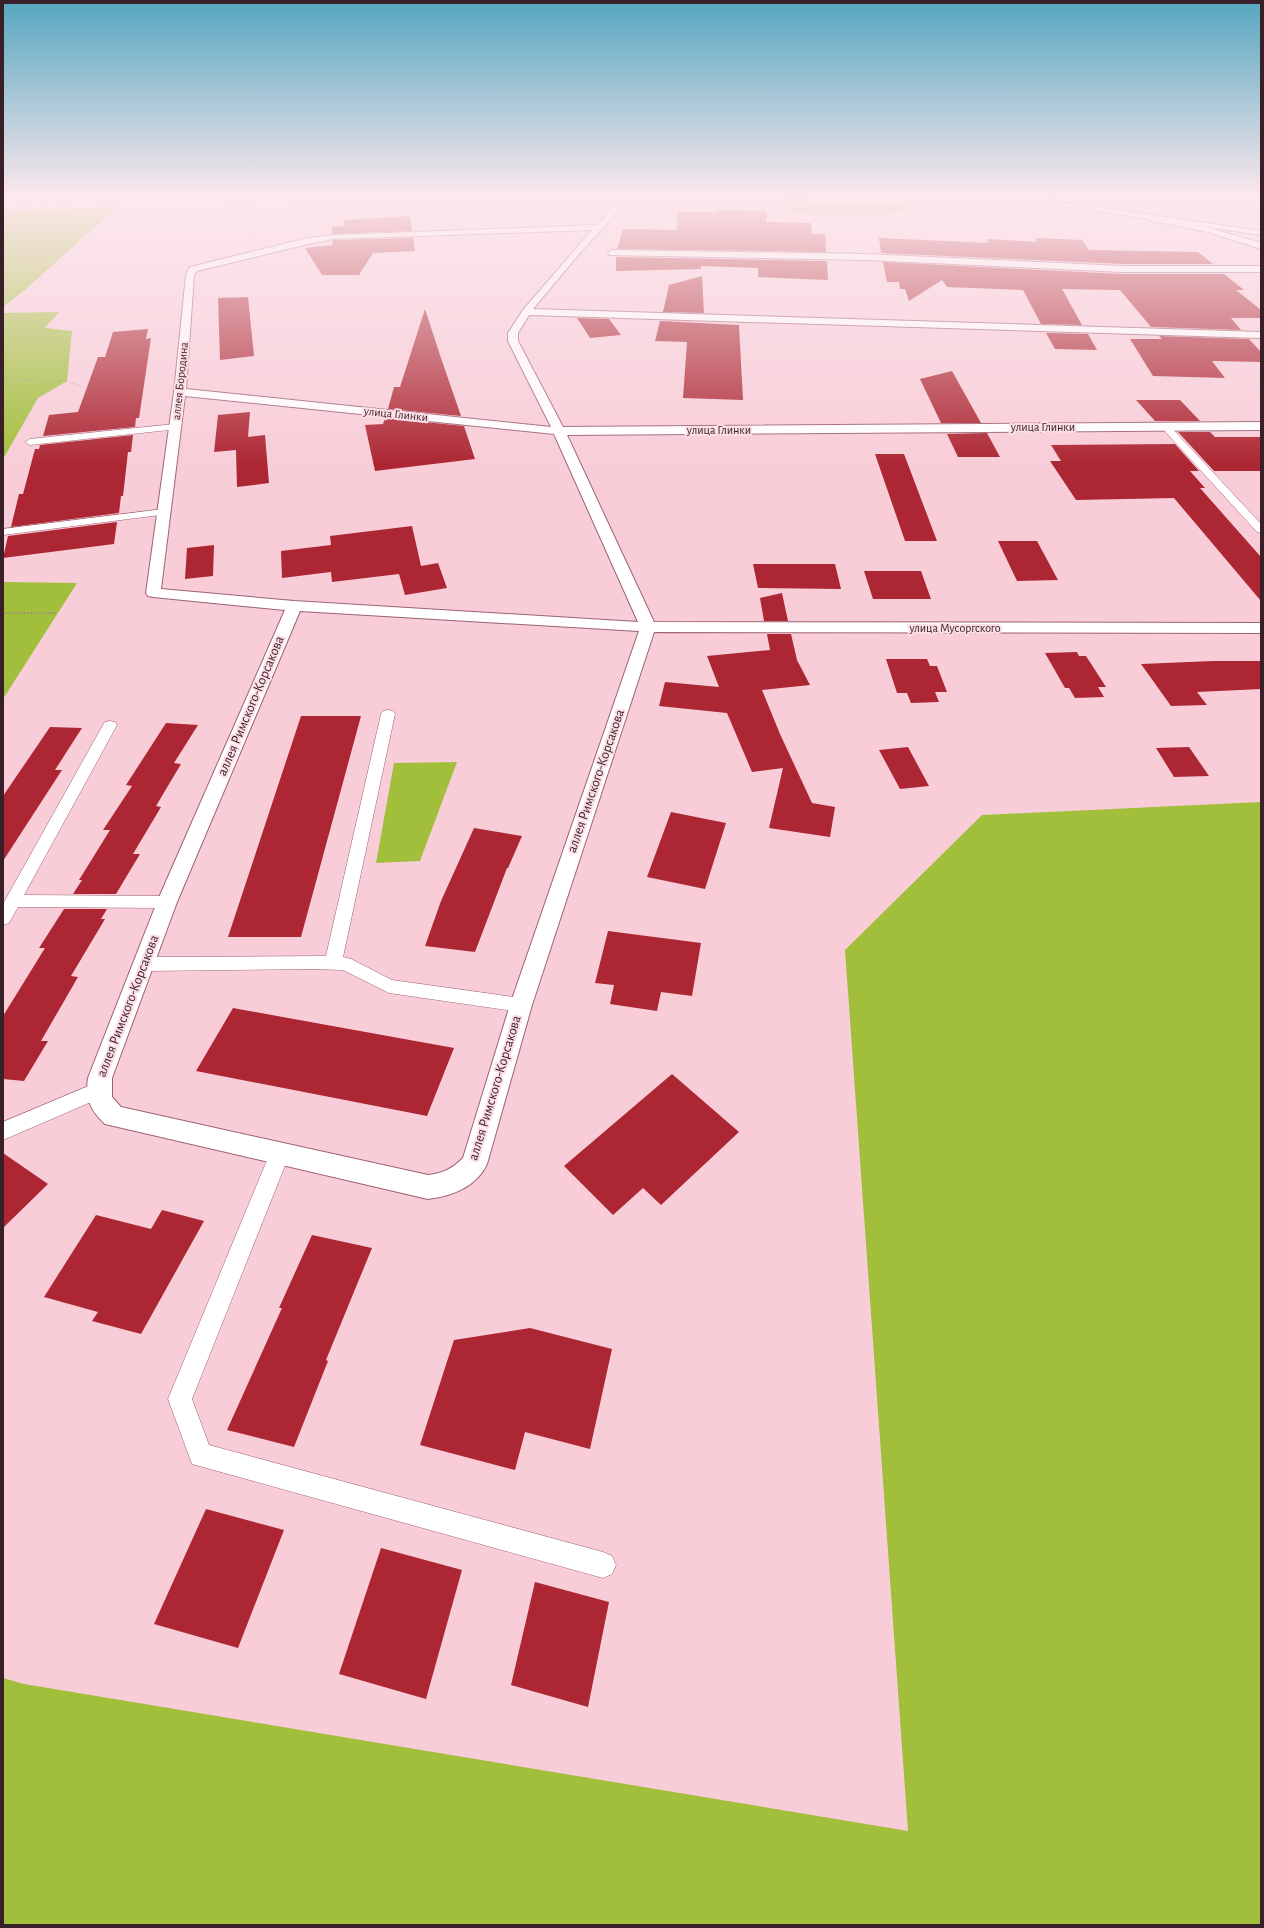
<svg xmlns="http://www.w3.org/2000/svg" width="1264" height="1928" font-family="'Alegreya Sans',sans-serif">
	<rect width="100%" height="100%" fill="#f8cdd8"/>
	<!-- green -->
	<path fill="#a1bf3b" d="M790,195l15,3 4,4 67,2 15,-1 13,4 2,4 -32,3 -79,-1 -8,-2 7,-5 -12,-9z
		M117,207l-90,81 -24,19v-96z
		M59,312l-14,16 27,3 -5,50 -29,17 -35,61v-146z
		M3,582l74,1 -74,116z
		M457,762l-37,99 -44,2 18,-100z
		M1261,802v1123h-1258v-247l21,6 884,147 -63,-881 137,-135z"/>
	<!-- building -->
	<path fill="#ac2733" d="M715,210l52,1 -1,11 45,1 1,11h13l1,18 -209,-3 6,-20 54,1v-18h38z
		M410,216l2,15 -80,3v-7l12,-1v-6z
		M413,238l2,13 -42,2 -14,22h-37l-17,-27 28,-3 -1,-4 2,-1z
		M879,238l109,5 -1,-4 50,3 -2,-4 47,2 7,10 109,2 15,12h-90l-242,-11z
		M616,257l211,4 1,19 -70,-3v-9l-57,-2v3l-85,2z
		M883,262l240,12h101l20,16h-8l25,20v8h-30l10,12 -90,-3 -31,-37 -58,-1 20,36 -41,-1 -18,-34 -76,-3 -5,-7 -33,21 -4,-12h-5l-1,-7h-12z
		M702,276l2,37 -41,-1 6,-27z
		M248,297l6,59 -34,4 -2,-62z
		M425,309l16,49 20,58 -73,-7 6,-22h6z
		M577,318l32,1 12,16 -31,3z
		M660,321l79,4 4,75 -60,-2 4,-56 -32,-1z
		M148,329l-2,10 5,-1 -12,80h-3l-1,9 -92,9 6,-21 29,-3 20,-55h7l8,-25z
		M1046,333l42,1 9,16 -42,-1z
		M1159,336l90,3 12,13v10l-49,-1 13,17 -72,-2 -23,-37h32z
		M952,371l29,52h-40l-21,-44z
		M1136,400h44l20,21h-45z
		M250,412l-2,25 17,-2 4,48 -32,4 -1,-37 -22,2 4,-37z
		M385,418l79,8 11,33 -100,12 -10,-46 18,-1z
		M1178,432h32l5,5h46v34h-47z
		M987,433l13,24h-42l-11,-23z
		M133,435l-2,17h-3l-5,44h-2l-2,17 -108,14 8,-33h4l12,-45h4l1,-4z
		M1175,444l24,27h-9l15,17h-5l61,69v44l-87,-103 -98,2 -26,-39h11l-10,-16z
		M875,454h29l33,87h-32z
		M117,522l-3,22 -111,14 5,-22z
		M412,526l9,40 17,-3 9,25 -42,7 -6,-21 -67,8 -1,-10 -49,6 -1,-27 50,-6 -1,-9z
		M998,541h39l21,39 -41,1z
		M214,545l-1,31 -28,3 2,-31z
		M753,564h82l6,25 -83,-1z
		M864,571h57l10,28h-58z
		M782,593l6,28h-24l-4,-23z
		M767,634h24l6,26 13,25 -48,5 18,44 32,69 23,4 -5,30 -61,-9 14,-60 -31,4 -25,-59 -68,-7 6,-24 54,5 -12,-31 63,-6z
		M1077,652l2,4h7l20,31h-8l6,10 -29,1 -6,-10h-4l-20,-35z
		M886,659h41l3,7h7l10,26h-12l4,10 -28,1 -4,-10h-10z
		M1213,661h48v28l-64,3 10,13 -36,1 -30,-42z
		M301,716h60l-60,221h-73z
		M166,723l32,2 -24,38 7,1 -25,42 5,1 -28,47h7l-24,40h-43l9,-14h-3l31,-50h-7l29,-44 -6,-1z
		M50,727l32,1 -27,42h7l-59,91v-65z
		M908,747l21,39 -29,3 -21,-39z
		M1189,747l20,29 -35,1 -18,-29z
		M671,812l55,11 -21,66 -58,-12z
		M474,828l48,8 -14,32h-1l-32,84 -50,-6 16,-45z
		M64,909h43l-6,10h4l-34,57 7,1 -37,64h7l-24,40 -21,-2v-63l42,-68h-6z
		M608,931l93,12 -9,53 -31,-4 -4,19 -47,-7 4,-19 -19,-2z
		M233,1008l221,40 -27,68 -231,-45z
		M672,1074l67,58 -78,73 -18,-17 -30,27 -49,-49z
		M3,1153l45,31 -45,44z
		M162,1210l42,11 -63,113 -49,-13 6,-9 -54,-15 52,-82 55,14z
		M312,1235l60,13 -46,112 2,1 -34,86 -67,-17 55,-122h-3z
		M530,1328l82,21 -22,100 -65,-17 -10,38 -95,-25 34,-105z
		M206,1509l78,21 -46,118 -84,-24z
		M381,1548l81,22 -36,129 -87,-25z
		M535,1582l74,20 -21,105 -77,-22z"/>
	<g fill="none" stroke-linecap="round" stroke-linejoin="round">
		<defs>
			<path id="lane" d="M129,195h6l-6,6 -1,3 77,1 135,-10h22l-3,2 -154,12 -80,-1 -3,-2 1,-4 -120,6v-4l121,-6z
				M1165,423l3,1 93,100v9l-4,-1 -95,-104v-4z
				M175,424l3,1v4l-148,16 -5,-3 5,-3z
				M164,509l5,3 -1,2 -165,21v-6z
				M388,710l5,1 2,3 -52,243 8,2 41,21 129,18 6,2 3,5 -3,5 -6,2 -132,-19 -46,-23 -32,-1 -167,2 -6,-2 -2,-5 2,-5 6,-2 182,-1 55,-242 2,-3z
				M110,721l5,1 2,3 -93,170 143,1 6,2 2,4 -2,4 -6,2 -149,-1 -9,16 -6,2v-21l100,-179 2,-3z
				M98,1082l7,2 2,6 -2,6 -102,44v-18z
				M280,1144l7,3 3,6 -98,246 17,46 394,107 9,4 4,9 -4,9 -9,4 -411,-114 -24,-65 102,-246 3,-6z"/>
			<path id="street" d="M618,202l7,2 -46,50 -46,55 728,23v6l-732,-23 -11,18v8l45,86 698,-5v8l-694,5 87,187 607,1v10l-607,-1 -122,373 -45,159c-11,23 -35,32 -59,35l-323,-75c-15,-14 -20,-26 -17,-46l69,-176 128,-292 -132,-13 -5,-1 -2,-3 28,-201 12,-117 4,-8 118,-29 26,-3 263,-10zM592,230l-69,80 -15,23v8l43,86 -365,-38 8,-114 3,-4 111,-27 26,-5zM185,396l369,38 84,188 -344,-21 -133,-12zM300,611l339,20 -129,374 -47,153c-11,11 -20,15 -35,17l-307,-68 -9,-10v-19l65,-176z
				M1147,216l63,12 51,15v6l-53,-17 -61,-12z
				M612,250l254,4 257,12h138v6h-138l-257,-12 -257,-5 -1,-2z"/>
			<path id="secondary" d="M906,195l36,3 37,-3c-12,10 -61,10 -73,0z
				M997,195h18l246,36v4l-260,-38z"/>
		</defs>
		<!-- lane casing -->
		<use href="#lane" stroke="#9e6172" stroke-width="1"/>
		<!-- street casing -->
		<use href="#street" stroke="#9e6172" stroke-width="2"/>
		<!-- secondary casing -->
		<use href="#secondary" stroke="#9e6172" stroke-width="2"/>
		<!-- path-far2 -->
		<path stroke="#a7838d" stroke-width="1" stroke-dasharray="0.5 1" stroke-linecap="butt" d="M641,203l47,-8
			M3,380l64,1 13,5"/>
		<!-- path-far1 -->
		<path stroke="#a7838d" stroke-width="1.5" stroke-dasharray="0.5 2" stroke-linecap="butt" d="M3,613h53"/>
		<!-- path -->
		<path stroke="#a7838d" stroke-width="2" stroke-dasharray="1 2.5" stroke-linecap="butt" d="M3,613h53"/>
		<!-- lane -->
		<use href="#lane" fill="#fff" fill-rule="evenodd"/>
		<!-- street -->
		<use href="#street" fill="#fff" fill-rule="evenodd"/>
		<!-- secondary -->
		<use href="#secondary" fill="#fff" fill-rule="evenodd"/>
	</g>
	<!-- sky -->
	<linearGradient id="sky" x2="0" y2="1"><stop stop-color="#55a6c0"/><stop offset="0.42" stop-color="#fce8ed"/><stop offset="1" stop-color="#fce8ed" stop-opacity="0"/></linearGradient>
	<rect width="1264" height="465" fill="url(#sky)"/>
	<g text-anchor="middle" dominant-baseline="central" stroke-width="4" stroke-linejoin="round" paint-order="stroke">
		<!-- far-street labels -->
		<g font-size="12" fill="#391f27" stroke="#fcdee5">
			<text transform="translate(180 381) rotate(-84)">аллея Бородина</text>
			<text transform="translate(396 414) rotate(6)">улица Глинки</text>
			<text x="1043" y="427">улица Глинки</text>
			<text x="719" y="430">улица Глинки</text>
			<text x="955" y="628">улица Мусоргского</text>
		</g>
		<!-- street labels -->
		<g font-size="14" fill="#391f27" stroke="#fcdee5">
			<text transform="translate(251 706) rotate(-67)">аллея Римского-Корсакова</text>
			<text transform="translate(596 781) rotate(-71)">аллея Римского-Корсакова</text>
			<text transform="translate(128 1006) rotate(-69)">аллея Римского-Корсакова</text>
			<text transform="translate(495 1088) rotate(-73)">аллея Римского-Корсакова</text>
		</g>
	</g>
	<!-- border -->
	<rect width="1264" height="1928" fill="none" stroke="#391f27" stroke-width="8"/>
</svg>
